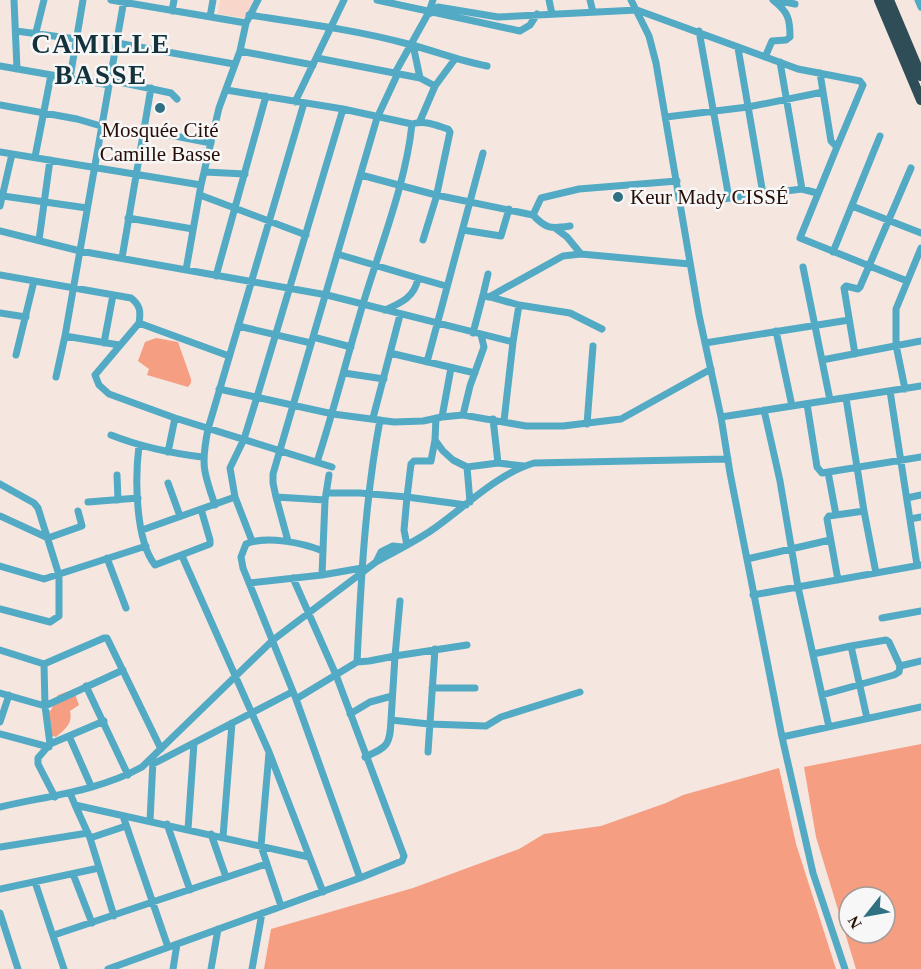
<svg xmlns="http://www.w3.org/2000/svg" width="921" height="969" font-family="Georgia,serif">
	<rect width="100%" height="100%" fill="#f5e6e0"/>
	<!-- built -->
	<path fill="#f8d6ca" d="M220,0h33l-8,18 -27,-4z"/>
	<!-- green -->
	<path fill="#f59e81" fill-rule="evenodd" d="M156,338l22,4 13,37v4l-3,4 -41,-12 2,-6 -11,-8 7,-19z
		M69,691l6,3 4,11 -9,6c3,13 -5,18 -14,26l-9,-3 -2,-21 6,-3 7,-15z
		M921,744v225h-65l-40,-132 -12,-70zM849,897h36v36h-36z
		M779,768l17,76 40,125h-572l7,-40 142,-41 106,-39 25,-15 57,-8 65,-23 17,-8z"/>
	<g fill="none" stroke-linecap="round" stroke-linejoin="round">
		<!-- minor -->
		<path stroke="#52aac4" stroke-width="7" d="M14,0l3,69
			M111,0l135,23
			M377,0l143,31 10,-6 7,-11
			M549,0l3,14
			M590,0l3,12
			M631,0l18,36 7,27 43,252 22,102 9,56 52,264 31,136 32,96
			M775,0l20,4
			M918,0l3,7
			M172,11l2,-11
			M431,13l7,-6 60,10 139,-7 161,59 62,12 3,4 -26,62
			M249,15c53,8 107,15 159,29 27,7 52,17 79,22
			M210,17l3,-17
			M16,31l60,8
			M699,31l30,167
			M36,32l8,-32
			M117,43l117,21
			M413,45l7,33
			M738,48l25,146
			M240,51l73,14
			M765,57l7,-16 14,-1 4,-3c0,-19 -2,-25 -17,-37
			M317,58l103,20 15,8
			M780,62l22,127
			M0,66l109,19
			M395,73l34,-61 4,-12
			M820,73l11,68 6,6 -37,91 107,43
			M70,78l13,-78
			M110,80l61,13 6,6
			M226,90l117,19 69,15c13,-4 23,1 36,5l2,3 -14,66 -13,42
			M295,102l49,-102
			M0,105l77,14 24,7
			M666,117l82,-10 75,-15
			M420,121l15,-35 20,-27
			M144,130l67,13
			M0,152l201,33
			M35,157l16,-82
			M205,172l40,2
			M361,175l75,20 97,20c13,14 18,14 37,11
			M200,195l106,40
			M3,196l84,12
			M681,201h26l95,-12 15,4
			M0,206l12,-52
			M852,206l69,27
			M533,215l8,-17 38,-9 98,-8
			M128,218l65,11
			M555,228l12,9 14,17
			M463,230l38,6 8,-27
			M0,231l80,20 247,44 186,47
			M39,240l11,-80
			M833,252l47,-116
			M337,254l81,24
			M122,258l29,-170
			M803,267l27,133
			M186,270l15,-85 18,-77 21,-57 6,-28 12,-23
			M0,275l131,23c9,7 10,13 8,25l-44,52 4,10 10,9 66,24 -7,34
			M216,276l50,-180
			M483,295l5,-21
			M489,297l74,-41 18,-2 109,10
			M385,310c16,-7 30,-13 33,-32l28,8
			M0,313l26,4
			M139,323l90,33
			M238,326l73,17
			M776,331l16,75
			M473,333l10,-38 36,10 51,8 32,16
			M65,336l54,9
			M313,337l38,10
			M104,343l9,-48
			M705,343l144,-23
			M390,353l85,20
			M855,354l-11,-66 2,-2 12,3 2,-2 51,-119
			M16,355l18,-74
			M822,360l99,-19
			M427,362l56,-209
			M344,373l40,6
			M56,377l9,-41 59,-336
			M219,389l114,25 61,8 29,-1 19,-4 21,-2 63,11h37l58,-7 90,-50
			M905,389l-9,-44v-36l25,-61
			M890,391l27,174
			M846,398l18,113 12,62
			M807,404l10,63 5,6 99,-16
			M764,410l16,71 18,106 31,140
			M463,415l7,-29 14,-39 -3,-12
			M442,417l9,-49
			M721,417l200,-31
			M175,418l157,49
			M373,418l27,-103
			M493,419l5,44
			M504,421l9,-79 6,-37
			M587,424l6,-78
			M111,435c30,12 59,18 91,22
			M435,440l1,-22
			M139,446c-4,31 -4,94 16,119l55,-21v-4l-9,-31
			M317,462c17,-52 30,-105 46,-158 17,-57 43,-121 49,-180
			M467,467l3,35
			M828,472l8,43
			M117,475l1,25
			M168,483l12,33
			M0,484l34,19 4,5 21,67v41l-9,6 -50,-13
			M326,493h34l47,4 -3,33 3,15
			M276,497l-3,-14v-9l104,-356 21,-45
			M907,498l14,-3
			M88,502l50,-4
			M215,505c-12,-34 -14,-41 -7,-76l96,-326
			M466,505l-59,-8 4,-33 3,-3h17l4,-21 8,11 10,9 14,7 31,-4 26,3
			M0,516l48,22 34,-12 -4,-15
			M910,519l11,-2
			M142,530l93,-33
			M252,541l-17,-44 -5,-29 14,-29 13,-42 86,-288
			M288,541l-12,-44 49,3
			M323,551c-20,-8 -57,-16 -77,-7l-5,13 2,11 53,131 64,179
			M182,556l87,196 54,140
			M107,558l19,50
			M747,559l83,-19
			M376,562c18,-10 36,-19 53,-30 33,-22 67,-58 105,-69l194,-4
			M0,566l44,13 102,-33
			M322,575l3,-75 4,-25
			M838,580l-11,-61 2,-3 35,-5
			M250,583l72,-8 40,-7
			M753,595l168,-30
			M400,601l-5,55 72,-11
			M882,618l39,-7
			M0,650l44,14 60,-26h3l54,111
			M813,654l38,-8
			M357,662c4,-82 8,-162 23,-242
			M44,664l1,42 5,38 -12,14v6l17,33
			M86,686l42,89
			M432,688h43
			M0,693l45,13 78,-36
			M822,695l72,-20 5,-3 1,-6 21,-5
			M296,699l61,-37 12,-1 26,-5 -4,64 38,4 57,2 15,-9 79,-25
			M350,714l20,-12 22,-6
			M867,718l-16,-72 35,-6 3,2 11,24
			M0,722l9,-27
			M0,734l49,13
			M69,736l22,50
			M782,737l139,-30
			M50,744l54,-23
			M428,752l7,-103
			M269,753l-8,93 20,60
			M365,757c23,-10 25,-12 26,-37
			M153,764l139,-72
			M70,793l5,12 234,52
			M75,805l15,33 24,78
			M0,807c47,-11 99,-16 142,-40l131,-127 103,-78 5,-10 12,-6 9,1
			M123,816l45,131
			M150,821l3,-61
			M167,824l23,66
			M188,829l6,-86
			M211,834l15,43
			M223,837l9,-114
			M90,838l36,-12
			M0,847l88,-14
			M73,874l19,49
			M35,882l29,87
			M0,889l99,-21
			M0,913l18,56
			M54,935l212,-71
			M108,969l252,-91 42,-17 2,-5 -68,-181 -43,-97
			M173,969l4,-25
			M211,969l7,-40
			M252,969l10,-56"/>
		<!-- highway -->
		<path stroke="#2e4d57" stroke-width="10" d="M879,0l42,100
			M889,0l32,76"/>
	</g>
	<!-- markers -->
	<g fill="#2f7083" stroke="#f7f7f7" stroke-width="2">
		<circle cx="160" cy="108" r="6"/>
		<circle cx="618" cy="197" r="6"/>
	</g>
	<g text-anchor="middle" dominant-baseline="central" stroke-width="5" stroke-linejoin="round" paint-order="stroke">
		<!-- poi labels -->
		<g font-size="21" fill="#280e06" stroke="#f7f7f7">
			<text x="160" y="130">Mosquée Cité<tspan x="160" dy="24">Camille Basse</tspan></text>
			<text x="630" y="197" text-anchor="start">Keur Mady CISSÉ</text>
		</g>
		<!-- district labels -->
		<g font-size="27" font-weight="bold" letter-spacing="1.5" fill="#13323b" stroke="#f7f7f7">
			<text x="101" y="44">CAMILLE<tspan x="101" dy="31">BASSE</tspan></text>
		</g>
	</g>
	<!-- north arrow -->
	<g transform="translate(867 915) rotate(239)"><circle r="28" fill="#f7f7f7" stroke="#a49a97" stroke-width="1.5"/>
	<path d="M0-4.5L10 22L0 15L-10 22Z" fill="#2f7083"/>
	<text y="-9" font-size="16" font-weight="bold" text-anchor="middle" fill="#280e06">N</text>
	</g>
</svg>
